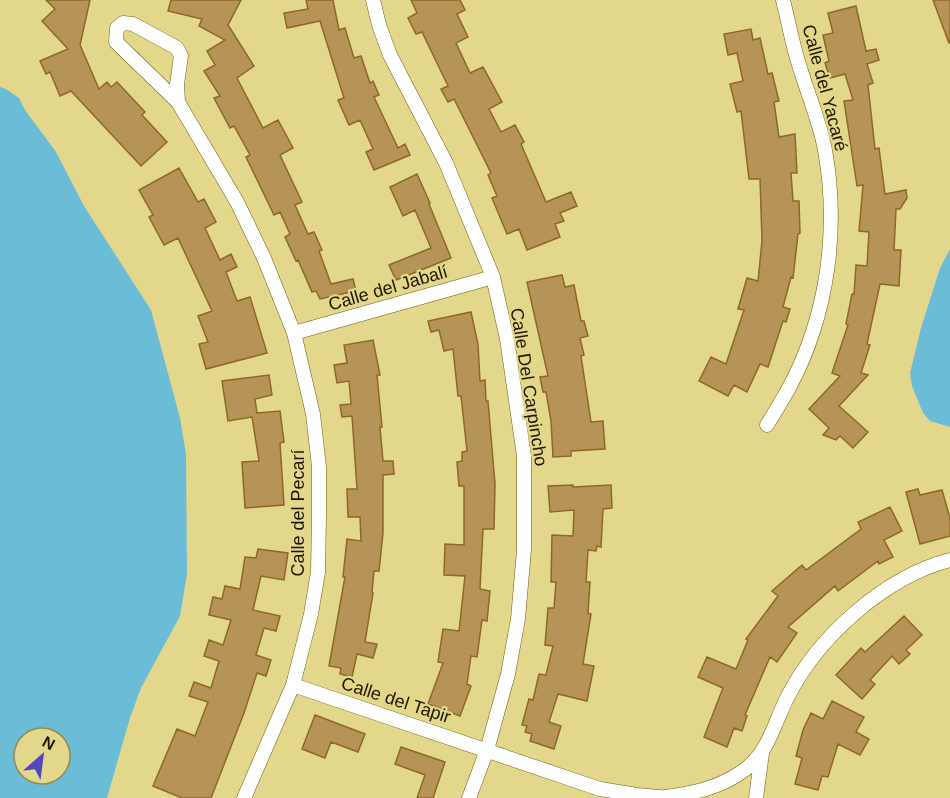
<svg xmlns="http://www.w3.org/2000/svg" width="950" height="798" font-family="Arial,sans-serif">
	<rect width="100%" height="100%" fill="#e3d78b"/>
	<!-- water -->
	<path fill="#6bbdd7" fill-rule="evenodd" d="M0,87l6,2 13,9 6,12 31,42 28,54 67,104 29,108 6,36 1,120 -7,42 -39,72 -11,30 -23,80h-107zM24,738h36v36h-36z
		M950,249v178l-20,-6 -7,-8 -11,-27 -2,-13 11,-45 19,-60z"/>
	<!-- building -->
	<path fill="#b69357" stroke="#8d6923" stroke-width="1.5" d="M46,0h44l-10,45 19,44 8,-7 4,5 6,-5 28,30 -3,3 25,27 -26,24 -70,-75 -11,5 -10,-24 -4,2 -6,-13 28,-12 -26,-28 13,-12z
		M171,0h70l-13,25 26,41 -17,12 26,50 15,-8 15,28 -13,7 22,47 -7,3 13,29 6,-2 8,18 -3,1 12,33 22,-5 3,12 -36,8 -4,-8 -4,1 -14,-32 -2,1 -11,-24 5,-3 -10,-22 -6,3 -28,-58 4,-2 -16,-29 -4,2 -16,-30 6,-2 -16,-25 11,-6 -8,-14 18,-11 -26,-14 3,-7 -34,-8z
		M306,0h27l6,30 6,-2 9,30 7,-2 9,27 3,-2 6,14 -5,2 24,51 7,-4 5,11 -36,15 -8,-18 7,-3 -13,-29 -11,5 -11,-25 6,-2 -24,-77 -33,7 -3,-15 24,-4z
		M411,0h49l5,10 -8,4 11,23 -12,6 14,30 13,-6 19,35 -13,7 12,23 14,-7 9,17 -3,2 25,58 25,-10 6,14 -17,7 4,8 -9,3 5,13 -33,13 -8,-21 -12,5 -15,-36 5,-2 -9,-21 3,-2 -37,-74 -6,3 -7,-13 7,-3 -26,-54 -6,2 -8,-16 9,-5z
		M933,0h17v43h-1z
		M856,6l10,45 10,-2 3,11 -12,4 6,19 -5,2 7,64 4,-1 6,46 21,-4 1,8 -7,11h-4l-2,41h7l-2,36 -19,-2 -13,60 3,1 -9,28 7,2 -29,31 29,26 -15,16 -13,-12 -4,4 -13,-5 6,-7 -20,-19 31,-33 -8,-3 16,-48 -2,-1 6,-30h2l2,-29 11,1 2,-34 -10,-1 4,-46 -6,1 -13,-85 9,-1 -8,-26 -15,4 -5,-15 4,-2 -6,-26 10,-2 -5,-20z
		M751,29l2,11 7,-2 8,36 4,-1 7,28 -5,1 5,35 16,-3 2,39h-6l2,28h6l1,32 -2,1 -5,44 -2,-1 -8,30 7,2 -4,13 -3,-1 -15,46 -8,-3 -13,28 -13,-7 -6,11 -29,-15 12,-24 15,7 18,-54 -6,-1 9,-31 11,3 4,-40 -2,-62h-11l-8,-68 -4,1 -7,-28 13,-3 -6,-28 -9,2 -4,-21z
		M179,168l19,34 6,-3 12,23 -11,6 15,32 11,-6 6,13 -11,5 11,29 13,-4 17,56 -61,16 -7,-25 9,-2 -10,-26 14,-5 -34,-73 -14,7 -15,-28 4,-2 -14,-25z
		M417,174l13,29 -1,1 22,54 -55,22 -7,-15 42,-17 -16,-38 -12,6 -13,-29z
		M562,275l3,12 9,-2 7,36h3l4,15 -8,2 4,17 -3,1 10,66 12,-1 2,28 -34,2v5l-18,1 -2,-36 -5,-29h-3l-3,-15 8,-1 -21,-94z
		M471,312l7,32 2,37 5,-1 1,21h2l7,83 -1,45h-11l-3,60 10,2 -3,30 -5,-1 -5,37 -6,-1 -4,28 4,2 -11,30 -32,-12 15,-41 -5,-1 5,-33 16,2 6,-55 -21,-1 1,-31 19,1v-59h-5l-2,-24 5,-1v-9l5,-1 -6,-55h-3l-5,-47 -9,2 -5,-21 -8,2 -3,-11z
		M373,340l7,35h-3l5,52h-2l3,34h10l1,13 -11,1v58l-4,38h-5l-2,21 1,1 -8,49 12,2 -4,14 -16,-4 -5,23 -12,-3 1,-6 -12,-2 16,-89h-2l4,-38 14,2 -1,-24h-12l-1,-28h10l-5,-73 -10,1 -2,-12 11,-1 -2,-23 -12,2 -3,-18 13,-2 -3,-18z
		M269,375l3,20 -17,4 2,14 23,-2 4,31 -4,1 4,62 -39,3 -3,-46 17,-1 -7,-44 -24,4 -6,-40z
		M573,485v2l38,-2 1,23 -9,1 -2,38 -4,-1 -1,5 -8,-1 -2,32h4l-2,31 3,1 -8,50 11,2 -7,35 -29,-7 -9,28 12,4 -7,23 -24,-8 2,-7 -7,-2 2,-6 -5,-1 7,-26 4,1 6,-26 7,1 7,-29 -8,-1 3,-37h6l2,-26h-5l1,-47 21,1 1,-26 -24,2 -2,-26z
		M918,489l2,6 22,-5 8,28v18l-30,8 -14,-52z
		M890,507l12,24 -18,9 9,17 -14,7 -1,-3 -40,30 -3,-5 -47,41 9,6 -20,29 -7,-5 -25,58 2,1 -5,15 -8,-3 -7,19 -23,-10 19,-49 -25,-11 9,-20 29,12 12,-29 -2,-1 32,-43 -6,-5 30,-26 4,5 55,-41 -3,-7z
		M258,549l30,4 -4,27 -23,-4 -8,34 27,6 -4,15 -12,-3 -8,27 15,5 -5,16 -9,-3 -13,40 -33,85h-29l-29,-12 24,-57 18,7 13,-34 -19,-6 5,-14 17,6 8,-27 -15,-5 5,-16 14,5 8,-25 -22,-5 4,-18 9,2 3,-13 15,3 5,-32 11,1z
		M904,616l18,19 -16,15 4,4 -11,10 -7,-8 -22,24 5,4 -13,15 -26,-24 25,-27 4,4z
		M832,701l32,16 -8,15 13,7 -9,16 -22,-11 -10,33 -6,-1 -4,14 -23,-6 7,-26 -6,-2 7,-26 8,-17 12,6z
		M315,715l50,19 -7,18 -27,-10 -6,16 -23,-9z
		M401,747l44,15 -12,36h-16l8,-23 -30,-11z"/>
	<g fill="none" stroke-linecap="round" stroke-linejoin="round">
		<defs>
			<path id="minor" d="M373,0l6,25 11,30 56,108 47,114 14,62 17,117v94l-6,69 -10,55 -21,76 -18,48
				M178,102l-1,-18 4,-28 -4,-8 -44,-24 -10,-1 -6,5 -1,14 62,60 59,100 27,56 30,75 19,81 6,53v50l-1,55 -7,42 -18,71 -49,113
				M294,333l199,-56
				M767,425c8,-13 16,-26 23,-39 38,-72 49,-157 35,-236 -5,-27 -16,-53 -24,-79 -8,-23 -12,-47 -18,-71
				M293,685l307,104 37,6 33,3
				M666,797c29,-4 57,-10 81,-29 22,-18 28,-46 40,-70 30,-60 97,-121 163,-138
				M756,798l6,-45"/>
		</defs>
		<!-- minor casing -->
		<use href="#minor" stroke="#6d600c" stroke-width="15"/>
		<!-- minor -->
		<use href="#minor" stroke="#fff" stroke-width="14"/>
	</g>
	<g text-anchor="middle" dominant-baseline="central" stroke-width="4.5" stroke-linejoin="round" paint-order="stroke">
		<!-- street labels -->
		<g font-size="18" fill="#1e1900" stroke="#e3d78b">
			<text transform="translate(825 88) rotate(75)">Calle del Yacaré</text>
			<text transform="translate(388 288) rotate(-16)">Calle del Jabalí</text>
			<text transform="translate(529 387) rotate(81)">Calle Del Carpincho</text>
			<text transform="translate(298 513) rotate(-90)">Calle del Pecarí</text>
			<text transform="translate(396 700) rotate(18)">Calle del Tapir</text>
		</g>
	</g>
	<!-- north arrow -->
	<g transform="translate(42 756) rotate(28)"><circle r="28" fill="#e3d78b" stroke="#948b53" stroke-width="1.5"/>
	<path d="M0-4.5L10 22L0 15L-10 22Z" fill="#5048bf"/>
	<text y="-9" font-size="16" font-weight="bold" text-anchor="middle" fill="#1e1900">N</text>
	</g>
</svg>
